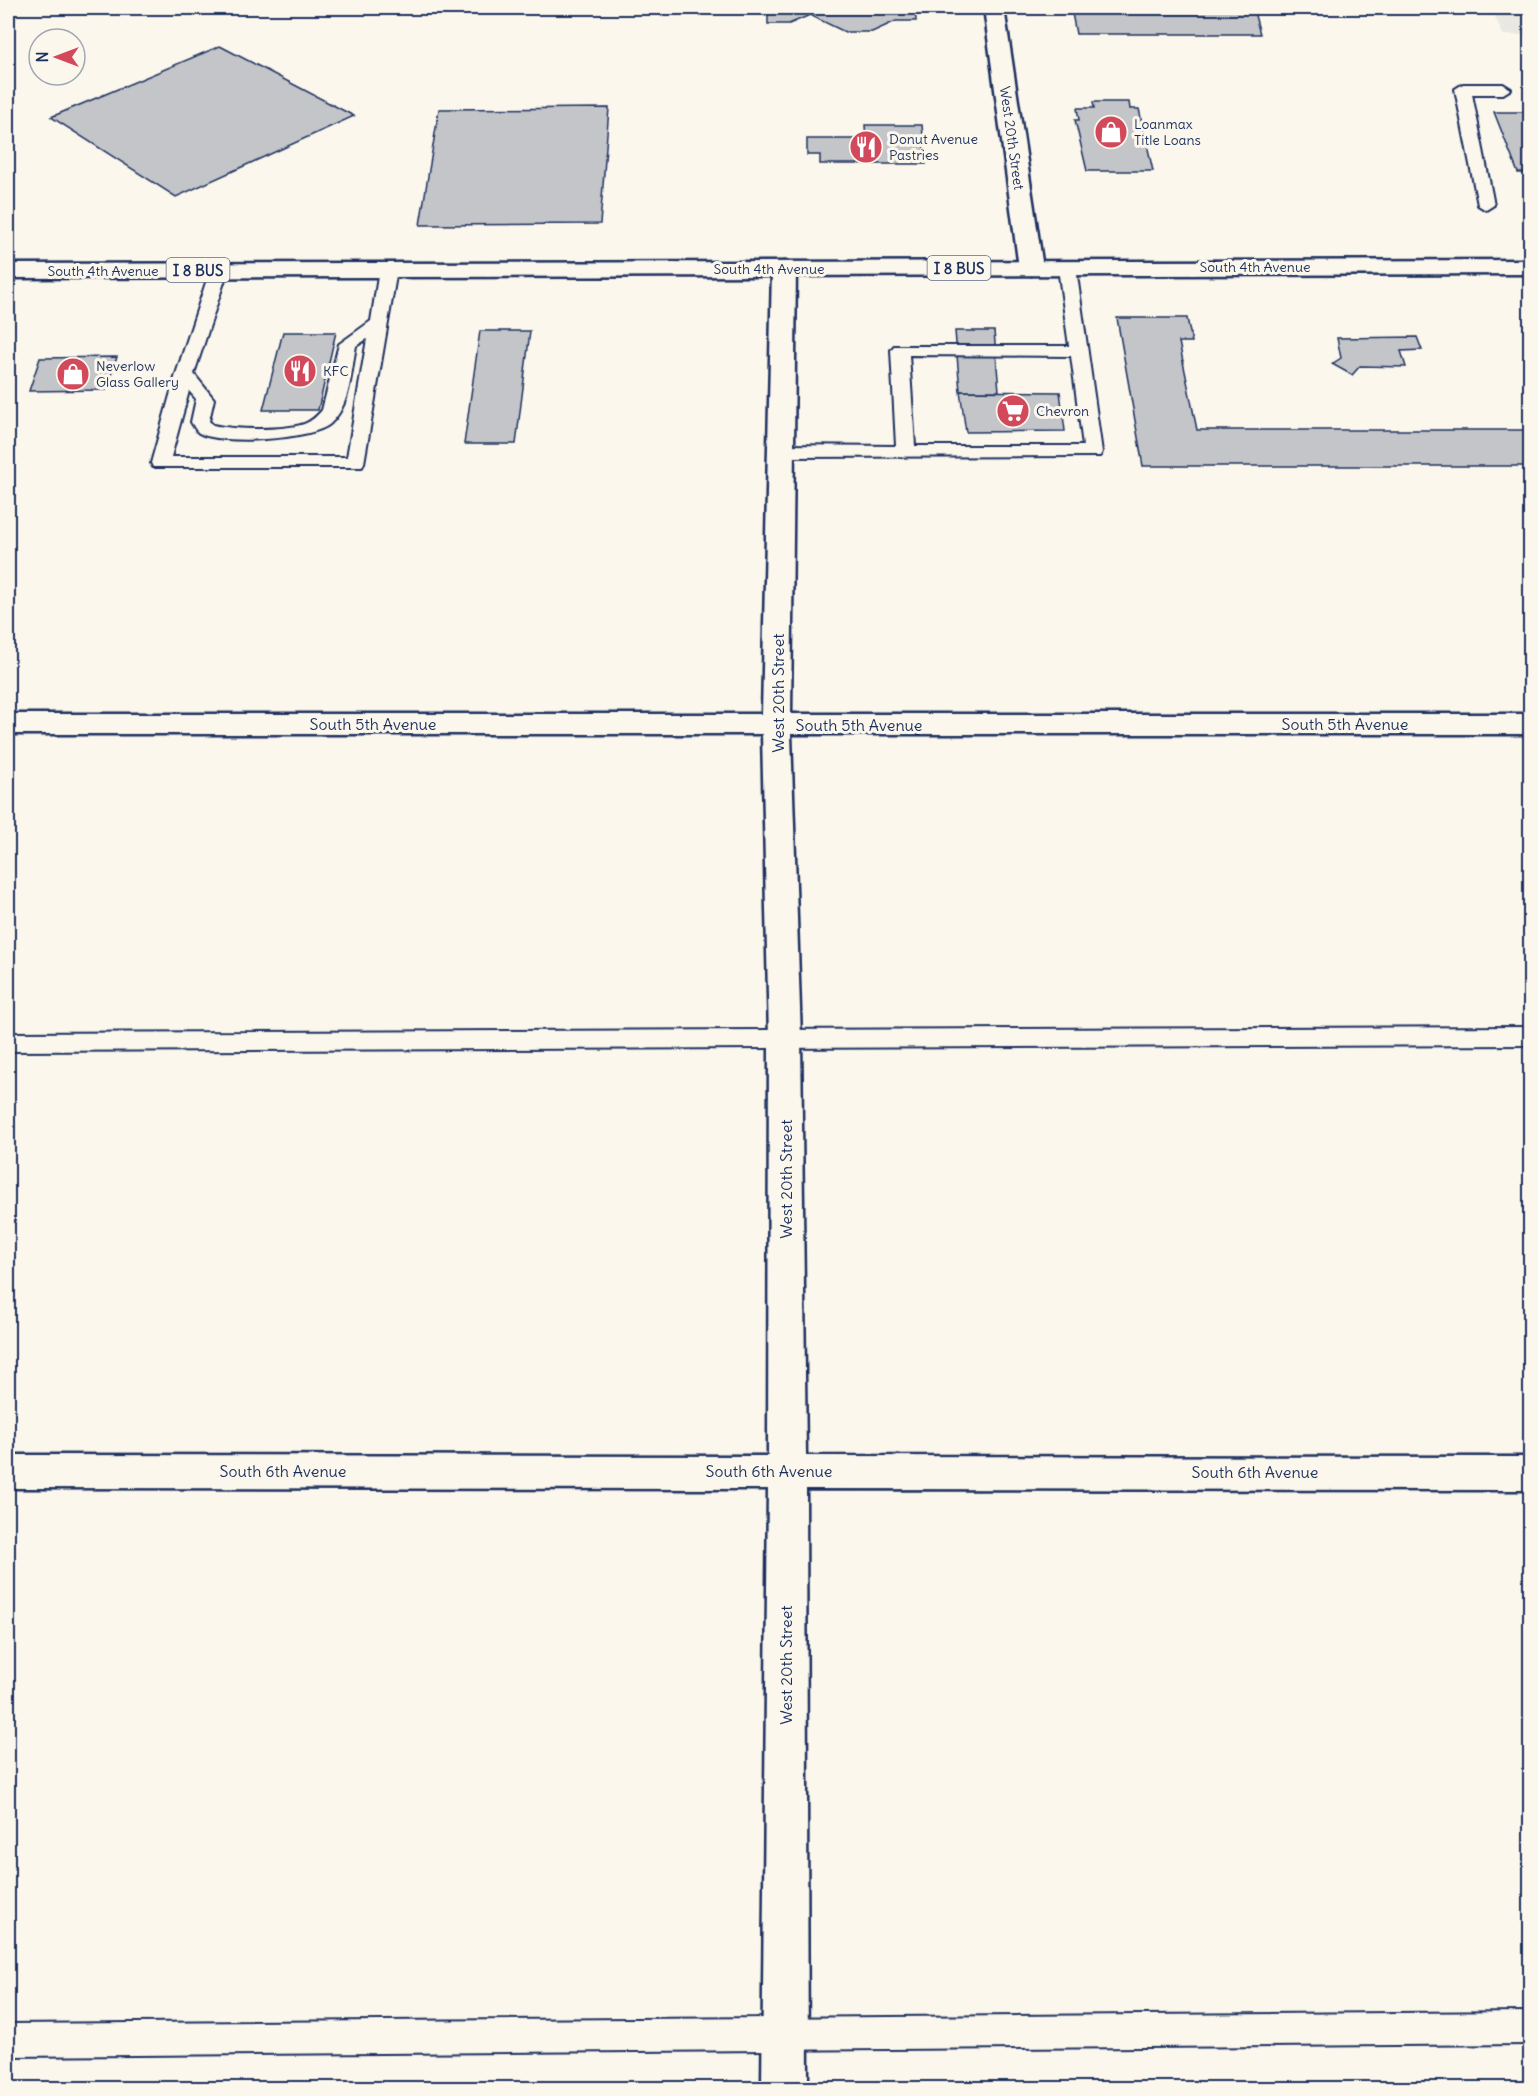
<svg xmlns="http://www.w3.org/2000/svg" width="1538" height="2096" font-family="Delius,sans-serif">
	<rect width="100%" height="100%" fill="#fbf7ec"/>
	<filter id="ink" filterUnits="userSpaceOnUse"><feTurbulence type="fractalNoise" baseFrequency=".0167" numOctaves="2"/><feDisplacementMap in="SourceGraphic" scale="12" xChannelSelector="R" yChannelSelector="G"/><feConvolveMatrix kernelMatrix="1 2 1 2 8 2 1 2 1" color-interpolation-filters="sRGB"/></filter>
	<g filter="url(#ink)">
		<!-- built -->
		<path fill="#eae8e2" d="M1491,8h39v27h-27z"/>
		<!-- building -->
		<path fill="#c3c5c9" stroke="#1b2f5e" stroke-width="1.5" d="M768,8h147l1,13h-20l-24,11h-27l-35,-17 -21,9h-21z
			M1071,8h182l7,26h-184z
			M220,46l134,70 -178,81 -125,-80z
			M1093,102h36l1,7h9l14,62h-66l-12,-51h4l-2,-12h17z
			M609,108l-9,116 -180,1 19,-116z
			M1494,112h36v61h-12z
			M865,125h57l4,39h-106v-9h-13v-16h59z
			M1117,318h70l5,24h-13l18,88h333v36h-387z
			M480,331h50l-14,113h-52z
			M955,331h39l5,60h-39z
			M283,332h53l-18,78h-55z
			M1417,337l5,13 -21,1 5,16 -46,-1 -8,9 -20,-11 9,-6 -4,-20z
			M117,357l-11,33 -77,1 11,-33z
			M960,391l100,1 5,39 -99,1z"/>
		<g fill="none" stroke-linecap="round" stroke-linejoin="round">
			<defs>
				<path id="lane" d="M1463,84h40l8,5 -8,5h-31l22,111 -8,5 -8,-5 -23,-116z
					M1067,263l6,1 3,4 26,184 -2,4 -319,1 -7,-2 -2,-4 2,-4 7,-2 115,1 -5,-96 3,-4h175l-11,-78 3,-4zM909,355l162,1 12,90h-168z
					M219,265l6,1 3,4 -34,104 20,25 -5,22 4,4c21,5 70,6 91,-1 8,-3 13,-8 18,-14l17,-66 32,-23 8,-51 3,-4h12l3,4 -33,193 -2,4h-209l-2,-4 25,-89 34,-104 3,-4zM367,339l-20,118h-176l18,-66 7,8 -5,23c2,3 5,9 8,11 20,12 113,7 131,-9 21,-19 21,-53 26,-78z
					M1530,1027v18l-1522,6v-18z
					M1530,2012v32l-1522,12v-32z"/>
				<path id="street" d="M984,8h20l39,260 -4,5 -8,2 -8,-2 -4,-5z
					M784,262l8,2 4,5 -5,445h739v20h-739l10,305 5,417 724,1v33l-724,-1 2,599h-46l6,-599 -760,-1v-33l760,1 1,-417 -7,-305h-754v-20h754l10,-445 4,-5z"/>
				<path id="primary" d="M1530,260v14l-1522,4v-14z"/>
			</defs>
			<!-- lane casing -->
			<use href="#lane" stroke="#1b2f5e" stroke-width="4"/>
			<!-- street casing -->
			<use href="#street" stroke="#1b2f5e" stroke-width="5"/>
			<!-- primary casing -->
			<use href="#primary" stroke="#1b2f5e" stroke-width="5"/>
			<!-- lane -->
			<use href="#lane" fill="#fbf7ec" fill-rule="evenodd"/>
			<!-- street -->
			<use href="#street" fill="#fbf7ec" fill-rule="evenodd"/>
			<!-- primary -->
			<use href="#primary" fill="#fbf7ec" fill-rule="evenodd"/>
		</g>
	</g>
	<!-- icons -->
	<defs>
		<symbol id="shop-disc" viewBox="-11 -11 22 22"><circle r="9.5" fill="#d1495b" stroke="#fbf7ec"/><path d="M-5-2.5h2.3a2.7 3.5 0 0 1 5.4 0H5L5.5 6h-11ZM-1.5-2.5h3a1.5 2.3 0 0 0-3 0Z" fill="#fff"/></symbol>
		<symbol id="restaurant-disc" viewBox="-11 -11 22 22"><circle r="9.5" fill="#d1495b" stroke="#fbf7ec"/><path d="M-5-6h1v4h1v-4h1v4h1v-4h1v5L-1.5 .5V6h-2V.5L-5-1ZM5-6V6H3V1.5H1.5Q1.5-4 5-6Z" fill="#fff"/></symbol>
		<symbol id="supermarket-disc" viewBox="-11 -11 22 22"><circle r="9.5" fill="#d1495b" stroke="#fbf7ec"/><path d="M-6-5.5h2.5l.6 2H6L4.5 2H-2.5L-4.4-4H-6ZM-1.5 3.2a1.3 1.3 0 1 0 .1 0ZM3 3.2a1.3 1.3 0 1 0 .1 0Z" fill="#fff"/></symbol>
	</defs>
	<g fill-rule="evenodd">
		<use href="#shop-disc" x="1092" y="113" width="38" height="38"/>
		<use href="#restaurant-disc" x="847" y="128" width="38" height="38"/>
		<use href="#restaurant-disc" x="281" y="352" width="38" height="38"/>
		<use href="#shop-disc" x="54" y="355" width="38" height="38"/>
		<use href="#supermarket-disc" x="994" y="392" width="38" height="38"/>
	</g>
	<g text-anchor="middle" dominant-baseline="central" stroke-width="6" stroke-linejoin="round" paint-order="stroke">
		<!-- far-poi labels -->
		<g font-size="14" fill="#1b2f5e" stroke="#fbf7ec" text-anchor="start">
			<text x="1134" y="124">Loanmax<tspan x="1134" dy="16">Title Loans</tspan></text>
			<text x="889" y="139">Donut Avenue<tspan x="889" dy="16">Pastries</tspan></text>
			<text x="96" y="366">Neverlow<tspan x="96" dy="16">Glass Gallery</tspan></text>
			<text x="323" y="371">KFC</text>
			<text x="1036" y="411">Chevron</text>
		</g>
		<!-- far-street labels -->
		<g font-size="14" fill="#1b2f5e" stroke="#fbf7ec">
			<text transform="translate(1012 138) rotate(82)">West 20th Street</text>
			<text x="1255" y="267">South 4th Avenue</text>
			<text x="769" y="269">South 4th Avenue</text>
			<text x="103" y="271">South 4th Avenue</text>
		</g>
		<!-- shield labels -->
		<g fill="#fbf7ec" stroke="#5e6b89" stroke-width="1.5">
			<rect x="927.5" y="256" width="63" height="24" rx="4.5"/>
			<rect x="166.5" y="258" width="63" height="24" rx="4.5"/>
		</g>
		<g font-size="15" font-weight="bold" fill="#1b2f5e">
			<text x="959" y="268">I 8 BUS</text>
			<text x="198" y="270">I 8 BUS</text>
		</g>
		<!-- street labels -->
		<g font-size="16" fill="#1b2f5e" stroke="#fbf7ec">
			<text transform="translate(778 693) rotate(-90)">West 20th Street</text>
			<text x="373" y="724">South 5th Avenue</text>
			<text x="1345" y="724">South 5th Avenue</text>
			<text x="859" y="725">South 5th Avenue</text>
			<text transform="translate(786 1179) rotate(-90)">West 20th Street</text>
			<text x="283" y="1471">South 6th Avenue</text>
			<text x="769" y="1471">South 6th Avenue</text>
			<text x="1255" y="1472">South 6th Avenue</text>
			<text transform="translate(786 1665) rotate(-90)">West 20th Street</text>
		</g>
	</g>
	<!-- margin -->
	<rect width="1538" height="2096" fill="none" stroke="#fbf7ec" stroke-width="30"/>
	<rect x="15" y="15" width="1508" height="2066" fill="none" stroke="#1b2f5e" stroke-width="2" filter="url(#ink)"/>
	<!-- north arrow -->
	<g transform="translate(57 57) rotate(270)"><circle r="28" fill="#fbf7ec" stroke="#a1a7b3" stroke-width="1.5"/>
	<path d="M0-4.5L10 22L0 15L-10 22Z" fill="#d1495b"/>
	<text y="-9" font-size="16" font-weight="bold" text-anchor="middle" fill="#1b2f5e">N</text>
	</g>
</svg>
